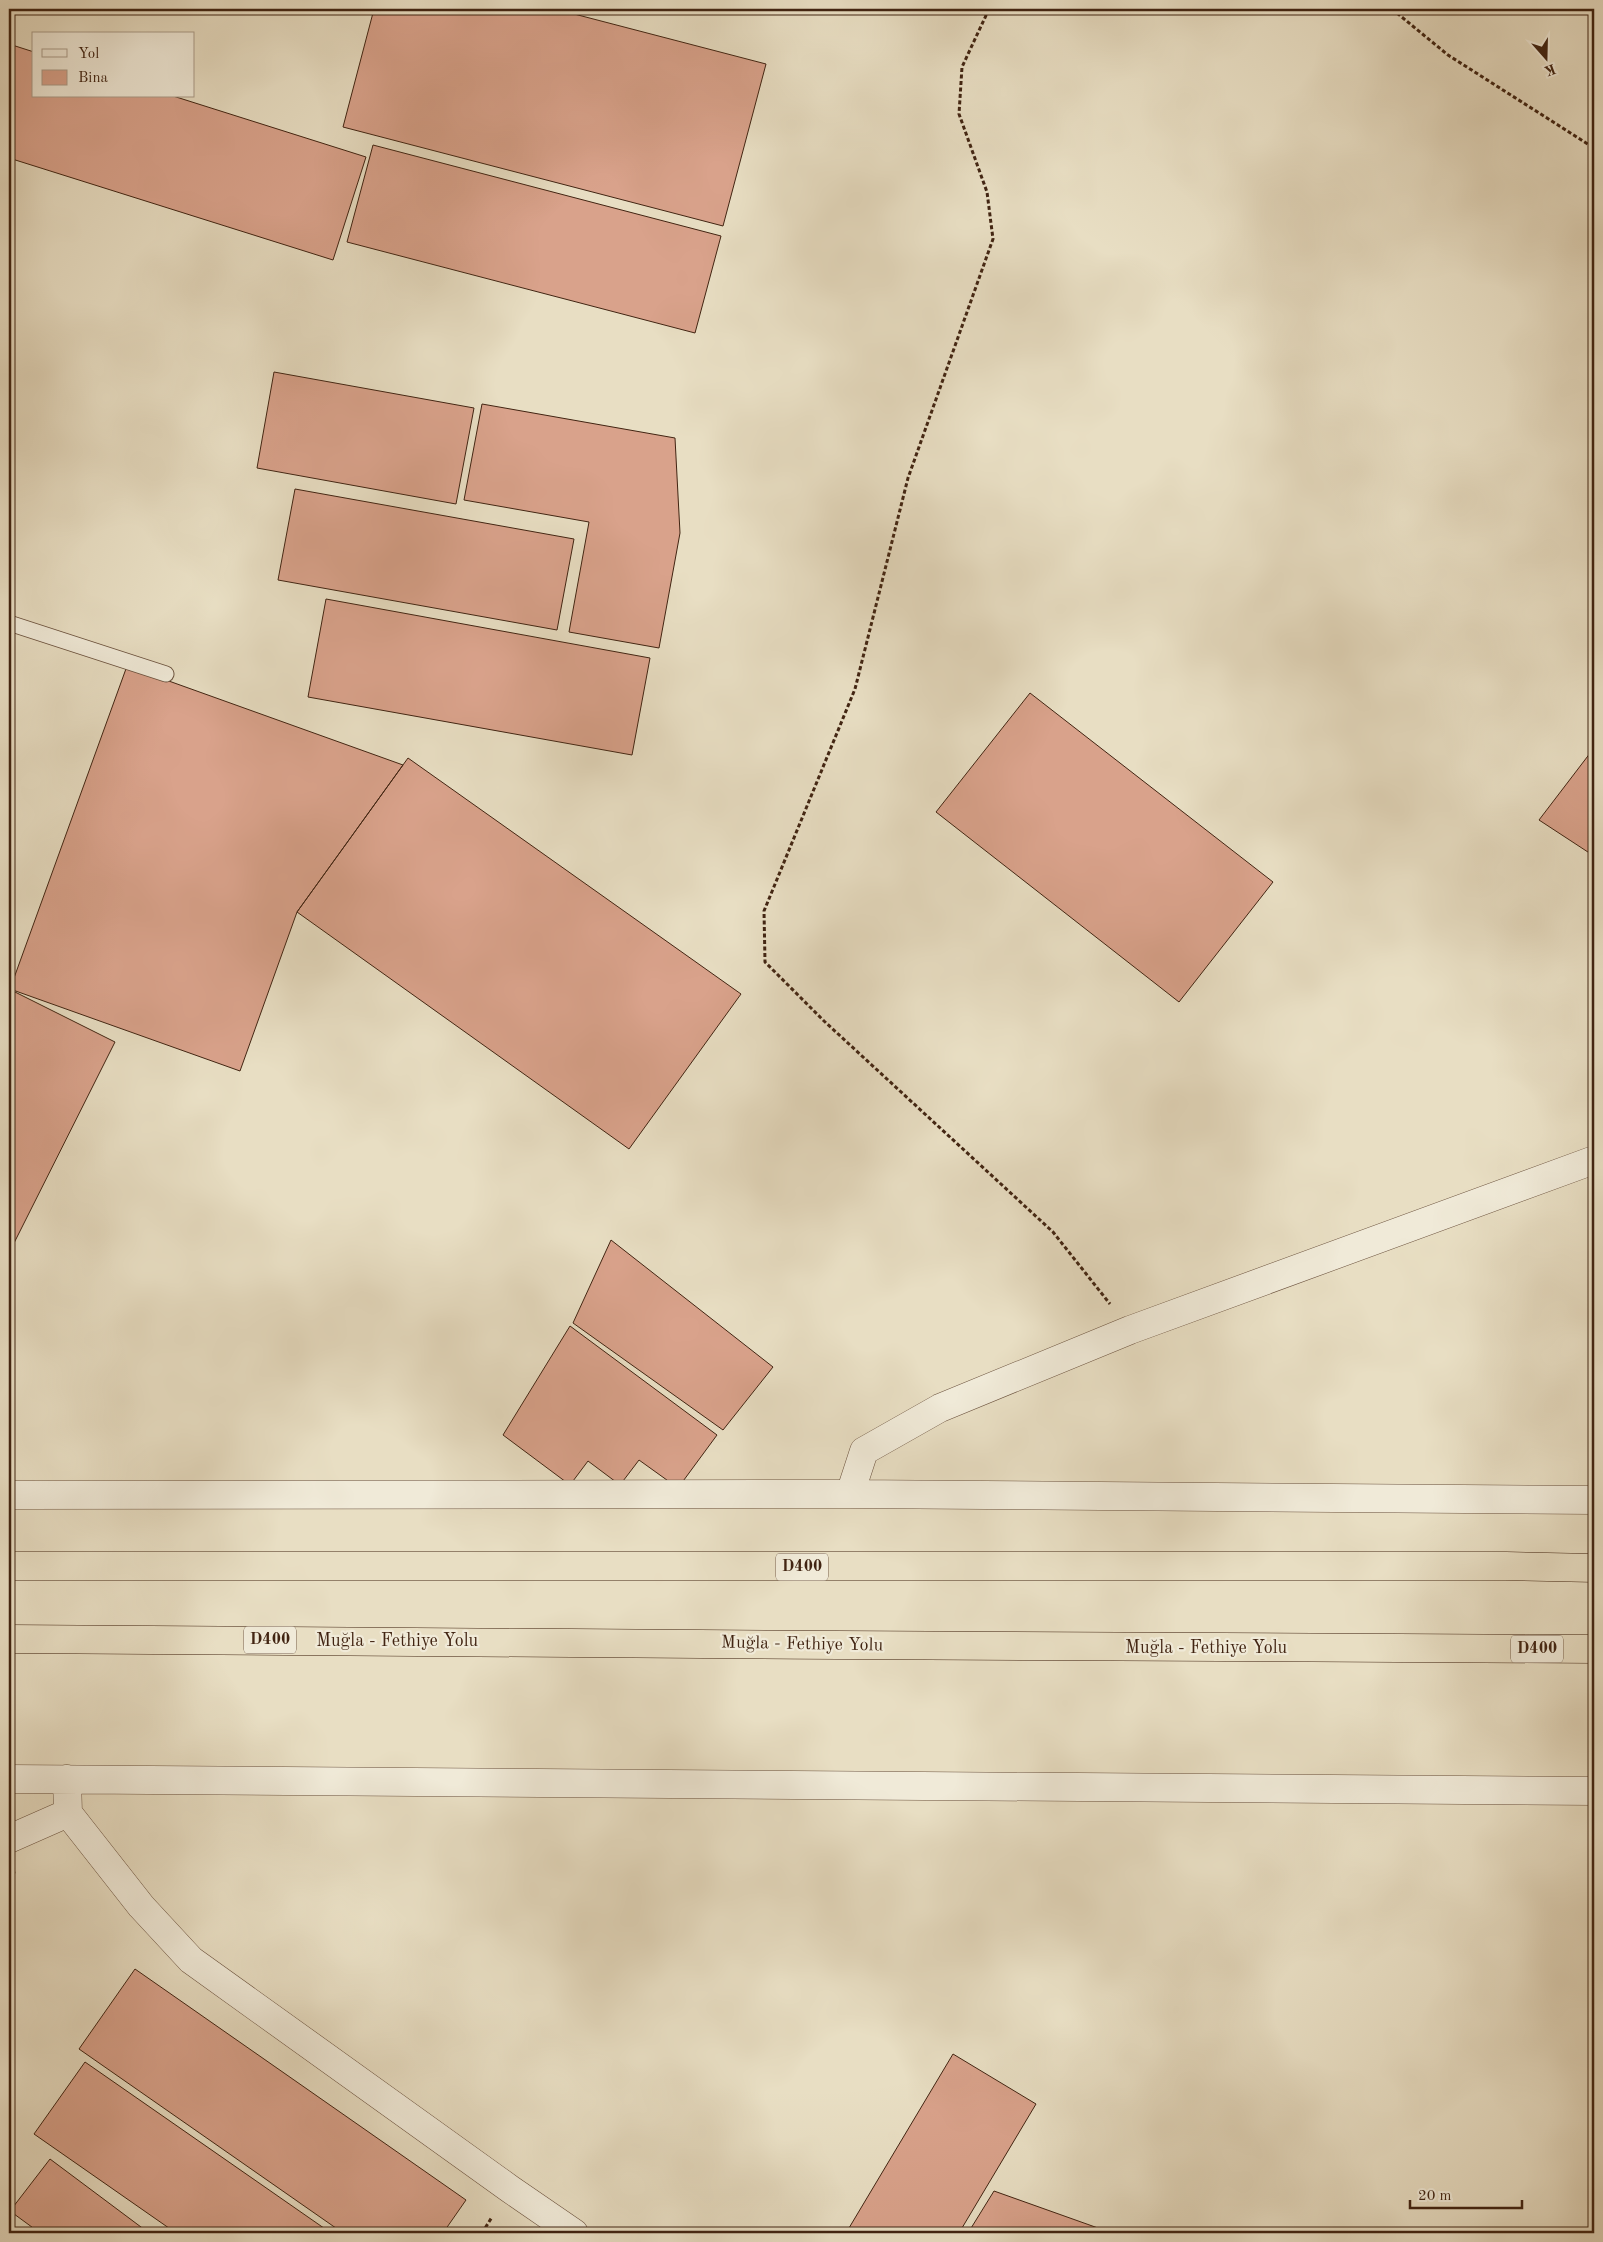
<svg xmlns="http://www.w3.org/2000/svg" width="1603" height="2242" font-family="'Old Standard TT',serif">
	<rect width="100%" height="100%" fill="#e8dec3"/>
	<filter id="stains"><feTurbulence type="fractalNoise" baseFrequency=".004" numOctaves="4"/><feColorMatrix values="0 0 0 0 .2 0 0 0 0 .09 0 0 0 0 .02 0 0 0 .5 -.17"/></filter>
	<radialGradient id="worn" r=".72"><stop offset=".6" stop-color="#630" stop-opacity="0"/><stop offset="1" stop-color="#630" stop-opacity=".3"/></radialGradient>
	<!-- building -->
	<path fill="#d9a28b" stroke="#412412" d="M374,9h181l211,55 -43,162 -380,-99z
		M9,44l25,8v44h139l193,61 -33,103 -324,-102z
		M373,145l348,91 -26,97 -348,-91z
		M274,372l200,36 -18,96 -199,-36z
		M482,404l193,34 5,95 -21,115 -90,-16 20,-110 -125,-22z
		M295,489l279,50 -17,91 -279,-50z
		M326,599l324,59 -18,97 -324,-58z
		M127,666l276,99 -106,147 -57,159 -230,-82z
		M1030,693l243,189 -94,120 -243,-190z
		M1594,748v108l-55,-36z
		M408,758l333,236 -112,155 -332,-237z
		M15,992l100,50 -106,211v-248z
		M611,1240l162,127 -50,63 -150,-107z
		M570,1326l147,109 -39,53 -39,-28 -19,25 -32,-24 -18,24 -67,-50z
		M135,1969l331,231 -23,33h-100l-264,-184z
		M953,2054l83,50 -77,129h-113z
		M85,2062l246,171h-155l-142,-99z
		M50,2159l99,74h-109l-30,-22z
		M994,2191l118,42h-144z"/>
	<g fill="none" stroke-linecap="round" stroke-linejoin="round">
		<defs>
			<path id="lane" d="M9,623l157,51"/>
			<path id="street" d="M850,1494l14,-43 76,-43 190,-78 464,-170
				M9,1495l841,-1 744,6
				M9,1779l1585,12
				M67,1779l1,34 73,93 50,54 319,229 64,44
				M9,1839l59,-26"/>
			<path id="highway" d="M9,1566h1497l88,2
				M9,1639c528,2 1057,10 1585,10"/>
		</defs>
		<!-- lane casing -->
		<use href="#lane" stroke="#6b523e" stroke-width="17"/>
		<!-- street casing -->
		<use href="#street" stroke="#6b523e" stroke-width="29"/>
		<!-- highway casing -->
		<use href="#highway" stroke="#412412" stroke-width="29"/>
		<!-- path -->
		<path stroke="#412412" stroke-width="3" stroke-dasharray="4 2.5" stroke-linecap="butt" d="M989,9l-27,58 -3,47 28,78 6,47 -85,239 -53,211 -91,222 1,51 59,59 229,211 57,72
			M1392,9l56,46 146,93
			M9,1901l5,-30
			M482,2233l10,-16"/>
		<!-- lane -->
		<use href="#lane" stroke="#f0ead8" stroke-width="15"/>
		<!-- street -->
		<use href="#street" stroke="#f0ead8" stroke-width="28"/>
		<!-- highway -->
		<use href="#highway" stroke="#e8dec3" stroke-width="28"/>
	</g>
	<g text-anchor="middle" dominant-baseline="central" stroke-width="4.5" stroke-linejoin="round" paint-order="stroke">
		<!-- shield labels -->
		<g fill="#f0ead8" stroke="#765f4d" stroke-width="1">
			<rect x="776" y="1553.5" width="52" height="27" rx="4"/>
			<rect x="244" y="1626.5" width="52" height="27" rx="4"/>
			<rect x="1511" y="1635.5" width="52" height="27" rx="4"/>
		</g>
		<g font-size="16" font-weight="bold" fill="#412412">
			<text x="802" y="1567">D400</text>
			<text x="270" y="1640">D400</text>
			<text x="1537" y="1649">D400</text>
		</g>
		<!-- street labels -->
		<g font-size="18" fill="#412412" stroke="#f0ead8">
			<text x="397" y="1641">Muğla - Fethiye Yolu</text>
			<text transform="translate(802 1644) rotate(1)">Muğla - Fethiye Yolu</text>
			<text x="1206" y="1648">Muğla - Fethiye Yolu</text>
		</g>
	</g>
	<!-- margin -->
	<rect width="1603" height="2242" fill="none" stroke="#e8dec3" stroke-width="30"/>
	<rect x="10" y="10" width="1583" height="2222" fill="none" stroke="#412412" stroke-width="2.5"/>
	<rect x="15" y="15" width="1573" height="2212" fill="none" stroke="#412412"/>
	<!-- legend -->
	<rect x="32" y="32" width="162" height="65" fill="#f0ead8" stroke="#aa9b89"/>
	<rect x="42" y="49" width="25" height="8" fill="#f0ead8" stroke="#aa9b89"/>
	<text x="78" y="58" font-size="15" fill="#412412">Yol</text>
	<rect x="42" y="70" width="25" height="15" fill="#d9a28b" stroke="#aa9b89"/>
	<text x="78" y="82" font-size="15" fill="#412412">Bina</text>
	<!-- north arrow -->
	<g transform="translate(1546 58) rotate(160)" stroke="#f0ead8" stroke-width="4" paint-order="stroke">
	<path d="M0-4L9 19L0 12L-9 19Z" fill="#412412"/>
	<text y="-8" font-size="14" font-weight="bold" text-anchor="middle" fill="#412412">K</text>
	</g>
	<!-- scale -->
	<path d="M1410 2200v8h112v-8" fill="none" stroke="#412412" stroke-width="2.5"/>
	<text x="1418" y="2200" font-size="15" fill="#412412" stroke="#f0ead8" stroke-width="4" paint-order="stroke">20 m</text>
	<rect width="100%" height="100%" filter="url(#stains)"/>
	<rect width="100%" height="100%" fill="url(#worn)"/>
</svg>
